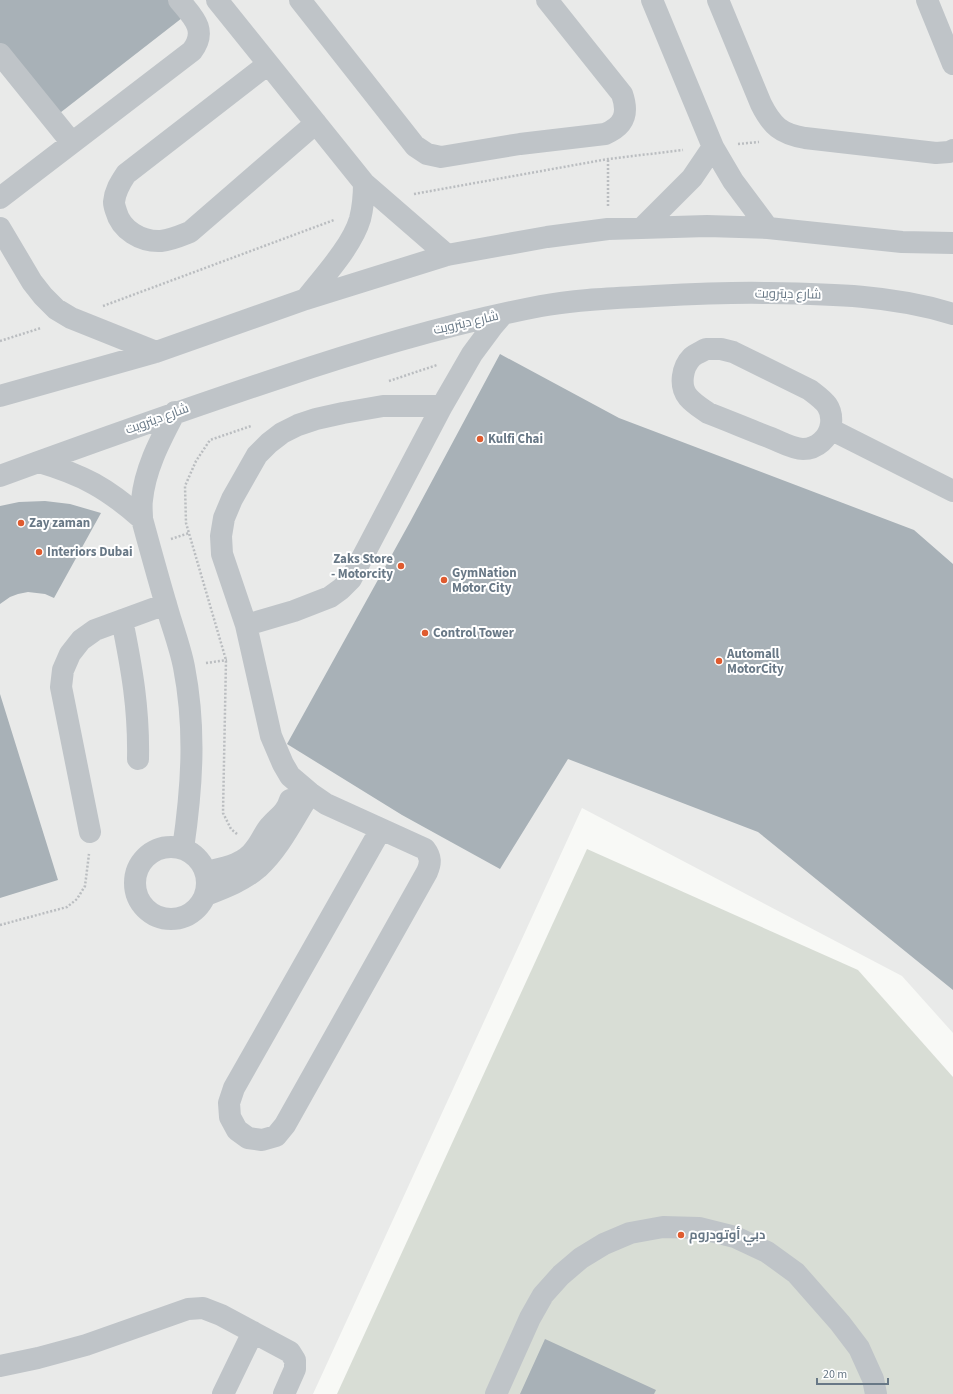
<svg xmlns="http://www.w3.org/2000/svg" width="953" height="1394" font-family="'Source Sans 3',Cairo,sans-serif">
	<rect width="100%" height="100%" fill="#f8f9f6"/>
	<!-- built -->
	<path fill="#e9eae9" d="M0,0h953v1033l-51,-57 -320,-168 -269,586h-313z"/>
	<!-- green -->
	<path fill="#d8ddd5" d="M587,849l271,121 95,107v317h-616z"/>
	<!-- building -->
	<path fill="#a8b1b7" d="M0,0h168l14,18 -126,98 -56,-73z
		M500,354l119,64 295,112 39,34v426l-195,-158 -190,-73 -68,110 -98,-54 -115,-71 123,-222z
		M45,501l25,3 31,9 -47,85 -9,-4 -17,-2 -10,2 -8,3 -10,7v-98l19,-4z
		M0,694l58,186 -58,18z
		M545,1339l111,51 -2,4h-134z"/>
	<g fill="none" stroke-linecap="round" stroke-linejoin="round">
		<!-- path -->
		<path stroke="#babdc0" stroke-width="2.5" stroke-dasharray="2 2" stroke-linecap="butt" d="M738,144l21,-2
			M414,194l194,-35 75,-9
			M608,206v-47
			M103,306l231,-86
			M0,341l41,-13
			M389,381l48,-16
			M171,539l18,-6
			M206,663l21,-3
			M237,834l-6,-5 -8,-16 3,-153 -40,-137 -1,-37 11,-25 14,-21 41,-14
			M0,925l67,-18 10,-8 8,-13 4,-32"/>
		<!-- minor -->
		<path stroke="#bfc4c8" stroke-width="22" d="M217,0l147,183 83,72
			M300,0l115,146 12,8 14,3 79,-13 85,-10c19,-8 24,-20 17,-40l-75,-94
			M652,0l61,147 20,34 35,47
			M718,0l43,104c11,22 20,30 44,34l131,15 13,-1 4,-2
			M927,0l26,64
			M0,54l72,89
			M268,64l-142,110c-6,9 -11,17 -12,28 0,3 1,6 2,9 5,19 25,31 45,30 10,-1 19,-5 29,-9l126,-109
			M0,198l192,-147c16,-21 1,-34 -13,-51
			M643,227l49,-49 21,-31
			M0,228l32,54 11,14 13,13 15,9 85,34
			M306,299c18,-23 46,-53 54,-80 3,-12 4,-24 4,-36
			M706,349h15l12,3 77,38c13,10 23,16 21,34 -2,14 -14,25 -28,25 -10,0 -22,-7 -32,-11 -21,-8 -42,-17 -63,-25 -7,-5 -14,-9 -20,-16 -9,-11 -6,-30 4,-40 3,-3 9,-5 14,-8z
			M0,396l156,-44 150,-53 141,-44 100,-18 61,-8 99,-3 61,2 134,14 51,1
			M175,412c-14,27 -30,56 -33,88 -1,6 0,12 0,19 9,33 18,66 28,99 5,16 11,33 14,49 12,62 8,120 -1,182
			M830,429l123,62
			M39,462c44,13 68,26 103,57
			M0,476c93,-34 186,-67 279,-98 86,-29 173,-55 262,-72 36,-7 77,-8 113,-10 38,-2 76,-4 114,-3 62,1 125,2 185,21
			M122,620c10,49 17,89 16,139
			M246,625l48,-14 36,-14 11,-8 10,-10 91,-173 30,-52 20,-27 11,-13
			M381,829l-147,259 -5,15 1,14 7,13 11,8 14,2 14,-4 9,-11 142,-253c4,-9 4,-15 -2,-23l-99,-45 -16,-11 -20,-17 -7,-12 -12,-28 -25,-111 -24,-71 -1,-18 3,-18 8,-19 25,-44 12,-12 13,-10 16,-8 18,-6 27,-6 40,-7h59
			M90,832l-29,-145 2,-17 7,-16 11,-14 14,-10 71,-26
			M135 883a36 36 0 1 1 72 0a36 36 0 1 1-72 0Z
			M206,872c17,-4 38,-7 49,-23 6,-7 9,-16 15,-23 9,-10 16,-13 20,-26
			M206,895c18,-7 37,-14 52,-27 22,-20 36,-50 52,-75
			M0,1366l38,-8 48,-13 102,-36 15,-1 18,7 69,37 5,8v9l-11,25
			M223,1394l30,-62
			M496,1394l34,-76 13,-23 18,-20 20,-17 23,-14 26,-11 33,-6 36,1 36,9 32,15 29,21 44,50 19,25 14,31 3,15"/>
	</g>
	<!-- markers -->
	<g fill="#df5b2f" stroke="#fff" stroke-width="1.5">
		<circle cx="480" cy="439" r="4"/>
		<circle cx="21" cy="523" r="4"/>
		<circle cx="39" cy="552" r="4"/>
		<circle cx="401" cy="566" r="4"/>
		<circle cx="444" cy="580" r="4"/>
		<circle cx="425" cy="633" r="4"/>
		<circle cx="719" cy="661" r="4"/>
		<circle cx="681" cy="1235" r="4"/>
	</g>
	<g text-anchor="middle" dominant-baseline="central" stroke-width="4" stroke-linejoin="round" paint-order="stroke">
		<!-- street labels -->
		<g font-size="13" fill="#687886" stroke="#fff">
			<text transform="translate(788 294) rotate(1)">شارع ديترويت</text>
			<text transform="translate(466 323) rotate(-13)">شارع ديترويت</text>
			<text transform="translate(157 419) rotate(-20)">شارع ديترويت</text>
		</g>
		<!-- poi labels -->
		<g font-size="13" font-weight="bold" fill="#687886" stroke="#fff" text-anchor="start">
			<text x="488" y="439">Kulfi Chai</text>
			<text x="29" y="523">Zay zaman</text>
			<text x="47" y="552">Interiors Dubai</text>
			<text x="393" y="559" text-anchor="end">Zaks Store<tspan x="393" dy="15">- Motorcity</tspan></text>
			<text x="452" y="573">GymNation<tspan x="452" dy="15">Motor City</tspan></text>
			<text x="433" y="633">Control Tower</text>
			<text x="727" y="654">Automall<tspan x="727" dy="15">MotorCity</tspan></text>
			<text x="689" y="1235">دبي أوتودروم</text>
		</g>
	</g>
	<!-- scale -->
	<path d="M817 1378v6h71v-6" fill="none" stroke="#687886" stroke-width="2"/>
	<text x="823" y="1378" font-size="12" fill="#687886" stroke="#ffffff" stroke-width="3" paint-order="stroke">20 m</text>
</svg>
